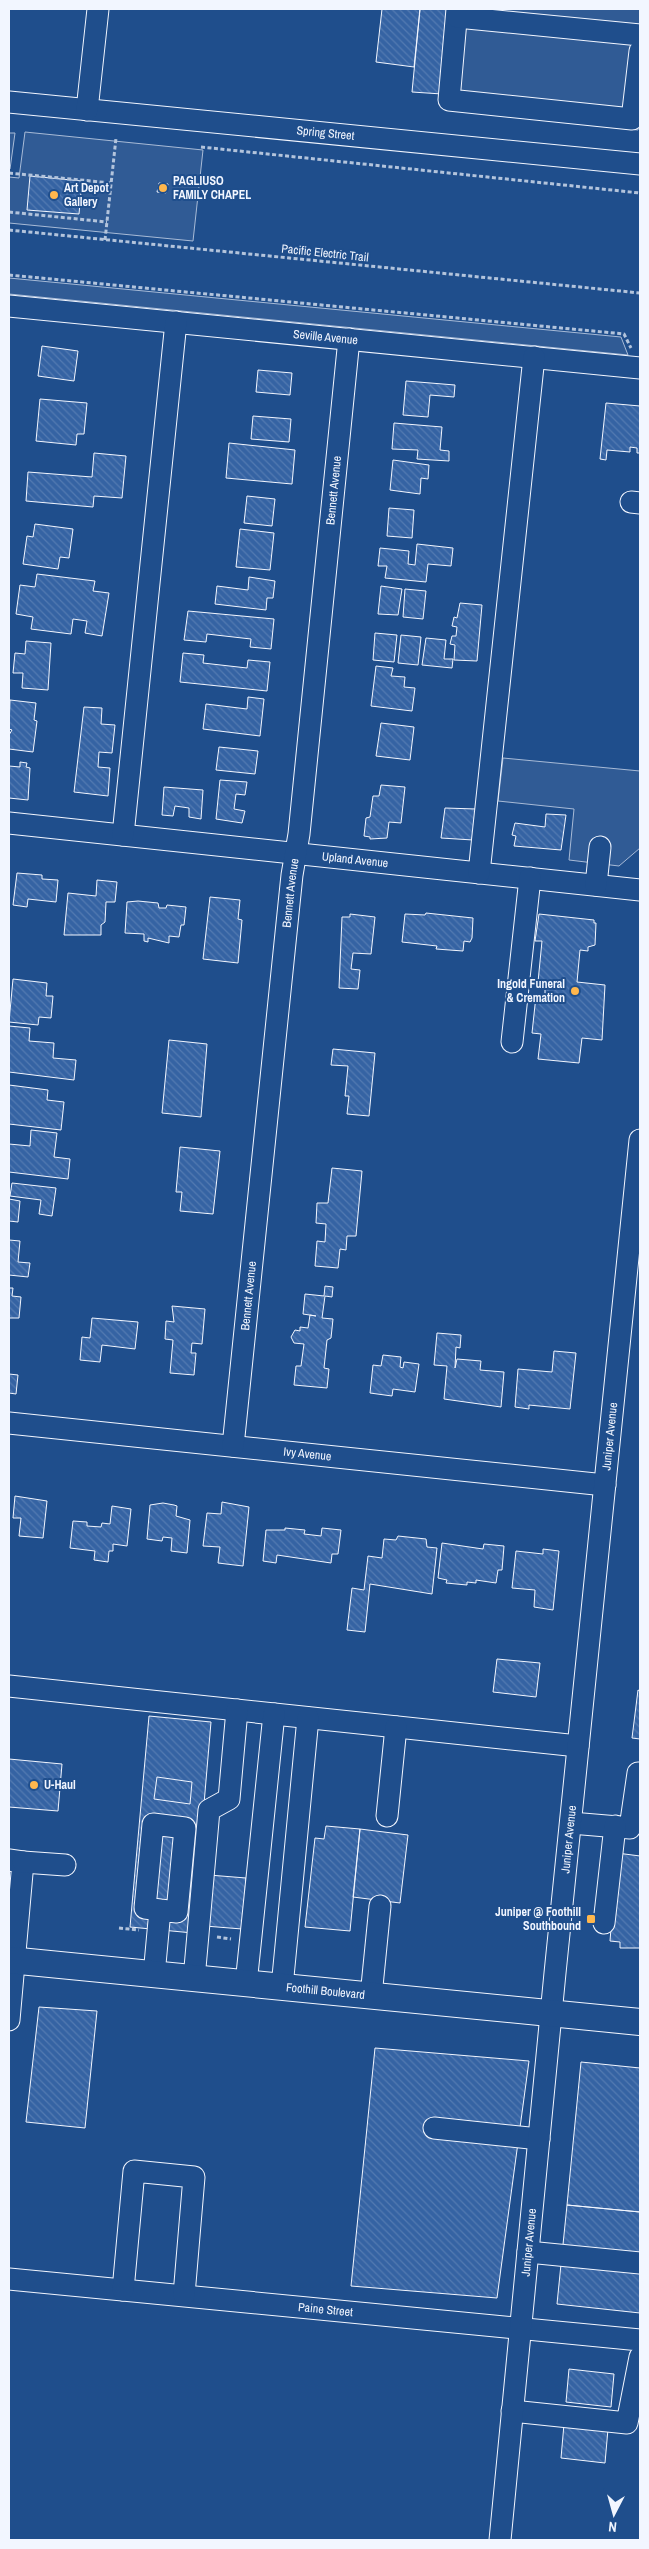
<svg xmlns="http://www.w3.org/2000/svg" width="649" height="2549" font-family="'Archivo Narrow',sans-serif">
	<defs>
		<pattern id="building-back-hatch" width="6" height="6" patternUnits="userSpaceOnUse" patternTransform="scale(1.25)"><rect width="6" height="6" fill="#3563a3"/><path d="M-1 5l2 2M0 0l6 6M5-1l2 2" fill="none" stroke="#537ab1"/></pattern>
	</defs>
	<rect width="100%" height="100%" fill="#1f4e8c"/>
	<!-- built -->
	<path fill="#305b95" stroke="#a8bbd7" d="M454,9h186v100l-2,21 -193,-21z
		M25,132l178,18 -10,91 -184,-18v-46l10,1z
		M9,133h6l-5,36h-1z
		M9,278l612,59 7,18 -619,-61z
		M503,758l137,13v77l-21,18 -50,-6 5,-51 -76,-8z"/>
	<!-- building -->
	<path fill="url(#building-back-hatch)" stroke="#f2f6ff" d="M382,9h38l-6,58 -38,-5z
		M420,9h30l-8,85 -30,-2z
		M30,176l52,5 -3,33 -52,-4z
		M159,183l9,1 -2,9 -9,-1z
		M42,346l36,5 -4,30 -36,-5z
		M258,370l34,3 -2,22 -34,-3z
		M406,381l49,4 -1,12 -24,-2 -2,22 -25,-2z
		M40,399l47,4 -3,31h-7l-1,11 -40,-4z
		M606,403l34,3v47h-3v-5l-7,-1v5l-23,-2 -1,10 -6,-1z
		M253,416l38,3 -2,23 -38,-3z
		M394,423l48,4 -2,23 9,1v10l-32,-2 1,-9 -26,-1z
		M229,443l66,7 -3,34 -66,-6z
		M94,453l32,3 -4,42 -28,-2 -1,11 -67,-6 2,-29 64,5z
		M393,460l36,5 -1,14 -7,-1 -1,16 -30,-4z
		M247,496l28,3 -3,27 -28,-3z
		M389,508l25,2 -2,28 -25,-2z
		M35,524l38,5 -4,29 -9,-1 -2,12 -35,-5 4,-28 6,1z
		M240,529l34,4 -4,37 -34,-3z
		M417,544l36,4 -2,18 -23,-2 -2,18 -41,-4 2,-12h-9l2,-18 29,3 -1,13 7,1z
		M37,574l58,7 -2,10 16,2 -7,43 -17,-3 2,-12 -14,-2 -2,15 -40,-5 2,-12 -17,-3 4,-29 15,2z
		M249,577l26,4 -2,17h-6l-1,12 -51,-6 2,-18 31,4z
		M381,586l21,3 -4,26 -20,-1z
		M405,589l21,2 -3,28 -20,-2z
		M460,603l22,2 -5,56 -23,-1 1,-15 -5,-1 2,-8h4l1,-9 -5,-1 2,-9 3,1z
		M188,611l86,8 -3,30 -21,-2 1,-8 -44,-5 -1,8 -22,-2z
		M375,633l22,2 -3,27 -21,-2z
		M401,635l20,2 -3,28 -20,-2z
		M426,638l20,2 -2,19h9l-1,9 -30,-3z
		M26,641l25,2 -3,47 -26,-2 1,-15h-10l2,-20 10,1z
		M183,653l21,2 -1,8 44,5 1,-8 22,2 -3,29 -87,-9z
		M376,666l17,2 -2,8 14,1 -1,10 11,1 -3,23 -41,-5z
		M248,697l16,2 -4,37 -57,-7 3,-25 41,5z
		M10,700l26,3 -2,17 3,1 -4,31 -24,-3v-14l3,-5 -3,-1z
		M84,707l18,1 -1,16 14,1 -3,28 -13,-1 -1,15 12,1 -2,28 -34,-4z
		M381,723l33,4 -4,33 -34,-4z
		M219,747l39,4 -3,23 -39,-4z
		M20,762l7,1 -1,4 4,1 -2,32 -19,-2v-32l11,1z
		M220,780l27,2 -2,13 -9,-1 -2,15 11,2 -3,12 -26,-4z
		M381,785l24,2 -4,36 -12,-1 -2,16 -17,1v-2l-6,-1 2,-18 4,-1 3,-21h6z
		M164,787l39,3 -2,29 -12,-2v-9l-14,-2 -2,10 -11,-1z
		M445,808l31,1 -3,31 -32,-2z
		M546,814l20,1 -5,35 -47,-4 2,-10 -4,-1 3,-12 30,4z
		M17,873l25,2v4l16,1 -2,22 -28,-3 -1,8 -14,-2z
		M97,880l20,2 -2,20h-9l-1,20 -4,3v10h-37l4,-42 28,3z
		M210,897l30,3 -2,19 4,1 -4,43 -35,-4z
		M138,901l20,2 1,5h7l1,-3 19,2 -2,18h-3l-2,12 -10,-1v7l-21,-5v4l-4,-1v-7l-19,-1 2,-31z
		M426,913l47,5 -1,20 -2,4 -6,-1 -1,10 -27,-2 1,-3 -35,-4 3,-28 20,1z
		M350,914l25,3 -4,37 -18,-1 -2,16 9,1 -2,19 -19,-1 3,-71h8z
		M539,914l55,6v3h2l-1,22 -7,2v4l-8,-1 -3,32 28,3 -3,55 -20,-2 -3,25 -41,-4 3,-25 -9,-1 4,-37h9v-13l-7,-1 4,-41h-7z
		M13,979l34,4 -1,13h7l-2,22 -12,-1 -1,8 -29,-3z
		M9,1026l21,2 -1,13 25,2 -1,15 23,2 -2,20 -65,-8z
		M169,1040l38,4 -6,73 -39,-4z
		M333,1049l42,4 -6,63 -22,-2 2,-18h-4l3,-30 -17,-1z
		M9,1085l39,5 -1,10 17,2 -3,28 -52,-6z
		M31,1130l26,3 -3,24 16,2 -2,20 -59,-7v-28l21,2z
		M180,1147l40,4 -7,63 -33,-3 2,-19h-6z
		M332,1168l30,3 -6,65h-9l-1,14 -6,-1 -2,19 -23,-2 2,-25 8,1 1,-18 -10,-1 1,-20h11z
		M12,1183l44,5 -4,28 -13,-2 2,-14 -31,-4z
		M9,1199l11,2 -2,21 -9,-1z
		M9,1240l11,1 -2,21 12,1 -2,14 -19,-2z
		M325,1286l8,1 -1,10 -7,-1 -3,22 11,1 -2,19 -4,2 -3,28 5,1 -2,19 -33,-3 2,-19h5l3,-22 -10,-1 -3,-6 4,-7 5,1v-4l8,1 2,-13 6,1 -13,-2 2,-20 19,2z
		M9,1288h4l-1,8 9,1 -2,21h-10z
		M172,1306l33,3 -3,35 -10,-1 -1,10h5l-2,22 -24,-2 3,-33 -8,-1 1,-18 8,1z
		M92,1318l46,4 -3,27 -33,-4 -2,17 -20,-2 2,-23 8,1z
		M437,1333l24,2 -1,13 -4,-1 -1,21 2,-9 24,2 -1,9 24,2 -3,35 -57,-8 3,-33 -13,-1z
		M554,1351l22,2 -6,56 -41,-4v4l-14,-2 3,-38 34,3z
		M383,1355l18,2 -1,10 3,1 1,-6 15,2 -4,28 -22,-3 -1,7 -22,-3 3,-28 8,1z
		M9,1374l9,1 -2,19 -7,-1z
		M15,1496l32,5 -4,37 -24,-2 2,-18h-8z
		M222,1502l27,5 -6,59 -25,-3 2,-16 -17,-1 4,-33 14,1z
		M163,1503l11,2 3,1 -1,10 14,4 -3,33 -16,-2 1,-13 -9,-1 -1,4 -15,-2 3,-34z
		M112,1506l19,3 -4,37 -14,-2v7h-4l-1,11 -14,-2 1,-9 -25,-3 3,-27 14,1v4l14,1 1,-4 8,1z
		M285,1528l20,2 -1,4 17,2 1,-8 19,2 -3,24h-6l-1,9 -54,-8 -1,8 -13,-2 3,-31h19z
		M398,1536l28,3 1,8 10,1 -5,46 -62,-10 -5,48 -18,-2 5,-42 12,2 4,-34 14,2 2,-19 12,1z
		M442,1543l41,6 1,-5 20,2 -2,24h-4l-2,13 -20,-3v3l-9,-1v3l-21,-2 1,-3 -9,-2z
		M543,1549l16,2 -6,59 -19,-3 1,-17 -23,-2 4,-37 27,3z
		M497,1659l43,4 -4,34 -43,-5z
		M638,1690l2,1v48l-8,-1z
		M149,1716l62,6 -18,211 -63,-6z
		M9,1759l53,5 -4,47 -49,-4z
		M157,1777l35,5 -2,22 -36,-5z
		M326,1826l34,3 -10,102 -45,-4 10,-89 9,1z
		M360,1829l48,6 -8,68 -47,-6z
		M617,1853l23,3v92h-20v-6l-10,-1z
		M209,1875l37,3 -4,51 -37,-3z
		M39,2007l58,4 -12,117 -59,-6z
		M375,2048l154,13 -32,237 -146,-12z
		M581,2062l59,6v144l-73,-7z
		M567,2205l73,7v101l-83,-9z
		M569,2369l45,5 -3,33 -45,-5z
		M564,2424l44,5 -3,34 -44,-5z"/>
	<g fill="none" stroke-linecap="round" stroke-linejoin="round">
		<defs>
			<g id="minor">
				<path d="M457,9l-8,91 183,19 8,-68"/>
				<path d="M457,17l183,18"/>
				<path id="s1" d="M9,102l631,62"/>
				<path d="M87,110l11,-101"/>
				<path id="s2" d="M9,306l631,62"/>
				<path d="M631,502l9,1"/>
				<path id="s3" d="M9,823l631,67"/>
				<path d="M123,835l53,-513"/>
				<path d="M479,873l55,-516"/>
				<path d="M596,885l4,-38"/>
				<path d="M512,1042l18,-164"/>
				<path id="s4" d="M9,1423l596,62"/>
				<path id="s5" d="M233,1446l59,-571 7,-41 50,-495"/>
				<path d="M9,1686l569,60"/>
				<path d="M387,1816l9,-89"/>
				<path d="M571,1823l59,5 8,-55"/>
				<path d="M9,1860l14,2 -14,158"/>
				<path d="M23,1862l42,3"/>
				<path d="M604,1923l11,-97"/>
				<path d="M154,1975l6,-65 -15,-2 8,-84 32,4 -8,84 -17,-2"/>
				<path d="M194,1979l15,-169 20,-11 8,-89"/>
				<path d="M246,1984l28,-270"/>
				<path d="M282,1987l26,-269"/>
				<path d="M371,1996l9,-90"/>
				<path d="M434,2128l105,11"/>
				<path d="M528,2252l112,11"/>
				<path id="s6" d="M9,2279l631,61"/>
				<path d="M123,2290l11,-119 60,6 -10,118"/>
				<path d="M512,2411l115,12 13,-66"/>
				<path id="s7" d="M500,2540l55,-567 85,-833"/>
			</g>
			<g id="major">
				<path id="s8" d="M9,1960l631,62"/>
			</g>
		</defs>
		<!-- minor casing -->
		<use href="#minor" stroke="#f2f6ff" stroke-width="23"/>
		<!-- major casing -->
		<use href="#major" stroke="#f2f6ff" stroke-width="28"/>
		<!-- path -->
		<path stroke="#b3c4dc" stroke-width="3" stroke-dasharray="4 2.5" stroke-linecap="butt" d="M201,147l439,46
			M9,173l102,10
			M9,212l98,10
			M9,230l631,63
			M105,240l11,-102
			M9,275l615,59 7,14
			M119,1928l20,2
			M217,1937l14,2"/>
		<!-- minor -->
		<use href="#minor" stroke="#1f4e8c" stroke-width="21"/>
		<!-- major -->
		<use href="#major" stroke="#1f4e8c" stroke-width="26"/>
	</g>
	<!-- markers -->
	<g fill="#ffb74d" stroke="#1f4e8c" stroke-width="2">
		<circle cx="163" cy="188" r="5"/>
		<circle cx="54" cy="195" r="5"/>
		<circle cx="575" cy="991" r="5"/>
		<circle cx="34" cy="1785" r="5"/>
		<rect x="586" y="1914" width="10" height="10" rx="2.5"/>
	</g>
	<g text-anchor="middle" dominant-baseline="central" stroke-width="4" stroke-linejoin="round" paint-order="stroke">
		<!-- street labels -->
		<g font-size="12" fill="#f2f6ff" stroke="#1f4e8c">
			<text stroke="none"><textPath href="#s1" startOffset="318">Spring Street</textPath></text>
			<text transform="translate(325 253) rotate(6)">Pacific Electric Trail</text>
			<text stroke="none"><textPath href="#s2" startOffset="318">Seville Avenue</textPath></text>
			<text stroke="none"><textPath href="#s5" startOffset="961">Bennett Avenue</textPath></text>
			<text stroke="none"><textPath href="#s3" startOffset="348">Upland Avenue</textPath></text>
			<text stroke="none"><textPath href="#s5" startOffset="556">Bennett Avenue</textPath></text>
			<text stroke="none"><textPath href="#s5" startOffset="151">Bennett Avenue</textPath></text>
			<text stroke="none"><textPath href="#s7" startOffset="1109">Juniper Avenue</textPath></text>
			<text stroke="none"><textPath href="#s4" startOffset="300">Ivy Avenue</textPath></text>
			<text stroke="none"><textPath href="#s7" startOffset="704">Juniper Avenue</textPath></text>
			<text stroke="none"><textPath href="#s8" startOffset="318">Foothill Boulevard</textPath></text>
			<text stroke="none"><textPath href="#s7" startOffset="299">Juniper Avenue</textPath></text>
			<text stroke="none"><textPath href="#s6" startOffset="318">Paine Street</textPath></text>
		</g>
		<!-- poi labels -->
		<g font-size="12" font-weight="bold" fill="#f2f6ff" stroke="#1f4e8c" text-anchor="start">
			<text x="173" y="181">PAGLIUSO<tspan x="173" dy="14">FAMILY CHAPEL</tspan></text>
			<text x="64" y="188">Art Depot<tspan x="64" dy="14">Gallery</tspan></text>
			<text x="565" y="984" text-anchor="end">Ingold Funeral<tspan x="565" dy="14">&amp; Cremation</tspan></text>
			<text x="44" y="1785">U-Haul</text>
			<text x="581" y="1912" text-anchor="end">Juniper @ Foothill<tspan x="581" dy="14">Southbound</tspan></text>
		</g>
	</g>
	<!-- border -->
	<rect width="649" height="2549" fill="none" stroke="#f2f6ff" stroke-width="20"/>
	<!-- north arrow -->
	<g transform="translate(614 2514) rotate(186)" stroke="#1f4e8c" stroke-width="4" paint-order="stroke">
	<path d="M0-4L9 19L0 12L-9 19Z" fill="#f2f6ff"/>
	<text y="-8" font-size="14" font-weight="bold" text-anchor="middle" fill="#f2f6ff">N</text>
	</g>
</svg>
